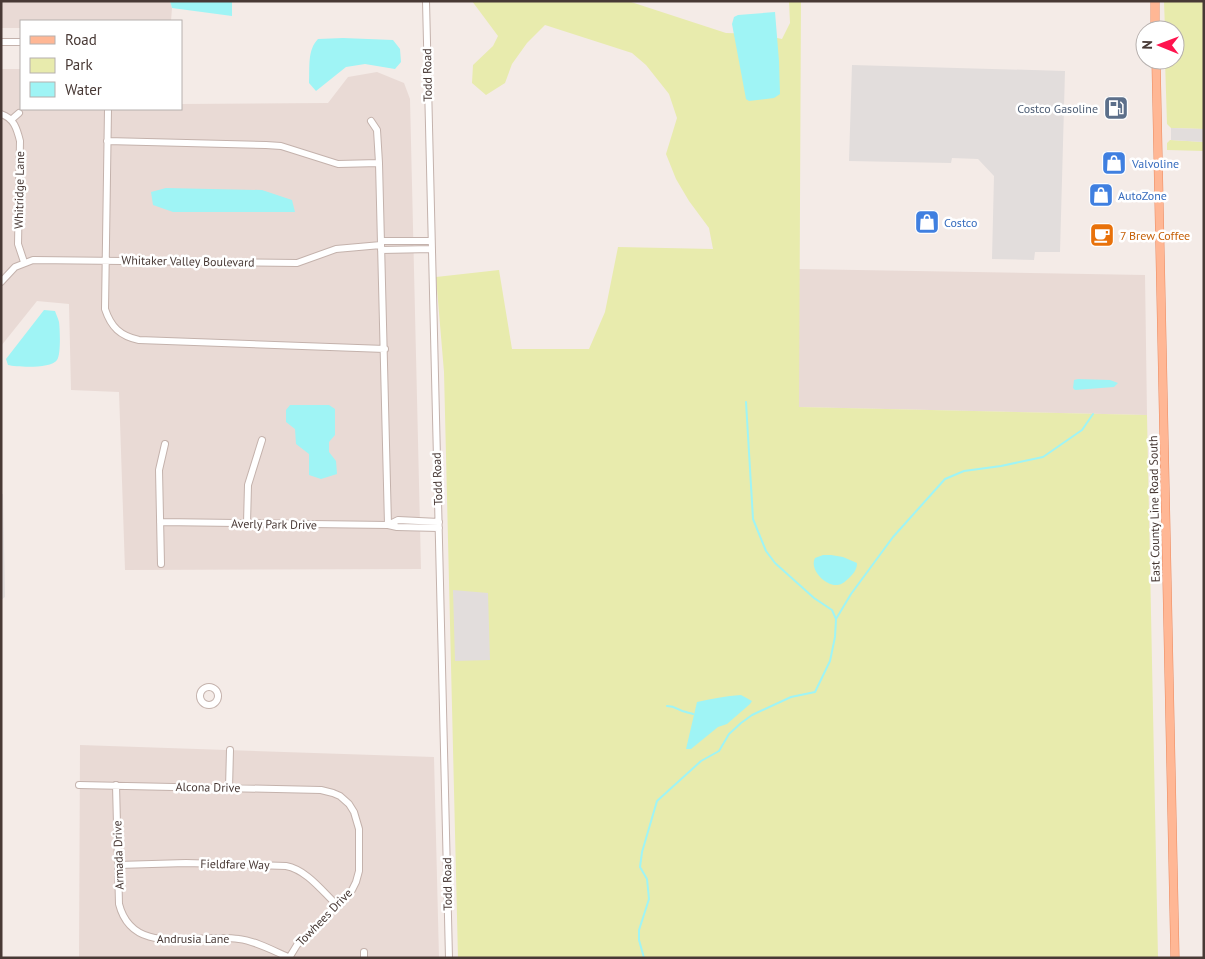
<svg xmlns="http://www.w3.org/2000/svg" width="1205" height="959" font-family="'PT Sans',sans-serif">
	<rect width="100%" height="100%" fill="#f4ebe7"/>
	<!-- residential -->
	<path fill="#e9dad5" d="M1,1h169l2,7 -1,13h-150v7h-20z
		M1,69h20v40h160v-5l147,-1 20,-26 29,-5 27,11 6,16 11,470 -296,1 -6,-178 -48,-2 -2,-86 -32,-3 -36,45z
		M799,269l346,6 2,140 -348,-8z
		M80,745l354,12 5,201h-360z"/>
	<!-- green -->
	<path fill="#e8ebad" d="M472,1h156l98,32 32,1 24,5 8,-16 -1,-22h12l-2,406 348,8 11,543h-700l-14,-586 -8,-95 63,-7 13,79h77l16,-37 13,-65 95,2 -4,-21 -20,-27 -13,-22 -10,-25 11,-36 -8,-24 -23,-29 -14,-12 -87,-28 -18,18 -15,21 -7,19 -19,12 -14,-12 1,-18 20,-19 5,-10z
		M1164,1h40v128l-33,-1 -4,-4 -2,-64h10v-30h-10z
		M1170,140l34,2v9l-37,-1v-7z"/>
	<!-- parking -->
	<path fill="#e2dddc" d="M852,65l213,6 -5,181h-25l-1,8 -42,-1 2,-83 -16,-17 -26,-1 -1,5 -102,-2z
		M1171,128l33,1v13l-33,-2z
		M1,494h2l2,103 -4,3z
		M453,590l35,3 2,67 -35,1z"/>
	<!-- water -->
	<path fill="#9ff4f5" d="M170,1h62v15l-60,-8z
		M775,12l4,49 1,33 -6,4 -25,3 -3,-2 -14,-75 2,-7 4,-2z
		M343,38l50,2 7,9 1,13 -6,7 -30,-5 -19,3 -30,24 -7,-8c1,-15 -2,-33 9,-44z
		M166,188l96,2 30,10 3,12h-122l-20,-7 -2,-13z
		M44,310l11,1c1,3 3,7 4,11 1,7 2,33 -2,38 -6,9 -40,7 -49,5l-2,-6z
		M1078,379l32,1 8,3 -4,4 -39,3 -2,-2 1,-8z
		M290,405h39l6,4v26l-6,7v10l7,9 1,13 -16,5 -12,-4v-21l-13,-10 -1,-15 -9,-7v-12z
		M831,555l12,2 14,6c0,6 -3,10 -7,14 -3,3 -8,8 -13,8 -12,1 -28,-16 -22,-27l8,-3z
		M741,695l11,6 -2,3 -23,20 -9,3 -27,22h-5l11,-47c14,-3 29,-6 44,-7z"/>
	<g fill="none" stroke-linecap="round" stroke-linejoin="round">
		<!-- stream -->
		<path stroke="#9ff4f5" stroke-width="2" d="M836,619l15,-25 42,-57 52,-58 19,-8 37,-5 42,-9 39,-27 11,-16
			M667,706c10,0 11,5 19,6 2,1 5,1 7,2
			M644,958l-5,-18v-10l10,-31 -2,-20 -7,-12 2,-15 15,-51 44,-40 18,-10 10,-17 12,-11 11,-8 39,-18 24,-5 15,-31 5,-24 1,-18 -4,-9 -18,-12 -39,-35 -9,-12 -13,-32 -7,-117"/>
		<defs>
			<path id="minor" d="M426,1l23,957
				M1,42h20
				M108,109l-3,200c6,18 15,27 34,31l246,9
				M1,114c13,4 16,15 19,27l-2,103 6,18
				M11,120l8,-7
				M107,141l159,4 15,1 57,18 41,-1 -2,-33 -6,-9
				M381,241h50
				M381,250l51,-1
				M1,282l14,-15 18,-7 264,3 39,-14 45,-4
				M160,522l228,3 -9,-362
				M439,522l-41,-2 -10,5 9,2 42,1
				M247,523l1,-38 14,-45
				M161,564l-2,-94 6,-26
				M200 696a9 9 0 1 1 18 0a9 9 0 1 1-18 0Z
				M79,785l242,5 12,3 7,3 9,8 5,8 5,17v42l-3,11 -4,8 -55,55 -8,13
				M116,785l3,119c14,55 78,28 120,35 17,2 35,12 51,19
				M229,788l1,-38
				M118,865l68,-2 100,3c21,4 36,25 51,39
				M364,952v6"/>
			<path id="major" d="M1155,1v29
				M1156,60l19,898"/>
		</defs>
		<!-- minor casing -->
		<use href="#minor" stroke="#c4b2ac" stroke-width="8"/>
		<!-- major casing -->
		<use href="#major" stroke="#ec895e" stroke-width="9"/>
		<!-- minor -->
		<use href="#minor" stroke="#fff" stroke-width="6"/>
		<!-- major -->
		<use href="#major" stroke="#ffb795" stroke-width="8"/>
	</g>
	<!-- icons -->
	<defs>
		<symbol id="fuel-square" viewBox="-11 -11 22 22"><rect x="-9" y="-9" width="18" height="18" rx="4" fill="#5c6f8a" stroke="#fff"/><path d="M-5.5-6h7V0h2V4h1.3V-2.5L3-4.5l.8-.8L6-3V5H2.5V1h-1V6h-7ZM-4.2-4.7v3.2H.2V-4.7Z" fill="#fff"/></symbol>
		<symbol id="shop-square" viewBox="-11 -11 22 22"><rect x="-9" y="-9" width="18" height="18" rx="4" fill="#3f7fe0" stroke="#fff"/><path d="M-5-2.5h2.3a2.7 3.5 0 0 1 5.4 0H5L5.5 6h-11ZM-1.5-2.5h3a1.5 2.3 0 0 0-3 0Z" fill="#fff"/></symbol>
		<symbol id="cafe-square" viewBox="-11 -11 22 22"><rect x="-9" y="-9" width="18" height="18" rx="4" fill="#e8710a" stroke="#fff"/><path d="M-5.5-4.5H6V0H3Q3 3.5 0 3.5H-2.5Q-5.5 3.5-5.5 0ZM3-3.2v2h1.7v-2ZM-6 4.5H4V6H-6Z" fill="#fff"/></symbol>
	</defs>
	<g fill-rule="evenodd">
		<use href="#fuel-square" x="1102" y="94" width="28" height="28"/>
		<use href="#shop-square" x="1100" y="149" width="28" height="28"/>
		<use href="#shop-square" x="1087" y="181" width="28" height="28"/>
		<use href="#shop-square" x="913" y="208" width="28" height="28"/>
		<use href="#cafe-square" x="1088" y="221" width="28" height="28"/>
	</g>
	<g text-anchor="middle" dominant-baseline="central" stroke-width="5" stroke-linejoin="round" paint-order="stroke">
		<!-- street labels -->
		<g font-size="12" fill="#483935" stroke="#fff">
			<text transform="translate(427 75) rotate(-91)">Todd Road</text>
			<text transform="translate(19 190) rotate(-89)">Whitridge Lane</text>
			<text transform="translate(188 261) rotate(1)">Whitaker Valley Boulevard</text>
			<text transform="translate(437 479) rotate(-92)">Todd Road</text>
			<text transform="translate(1154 509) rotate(-91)">East County Line Road South</text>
			<text transform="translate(274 524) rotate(1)">Averly Park Drive</text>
			<text transform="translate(208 787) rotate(1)">Alcona Drive</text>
			<text transform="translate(118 855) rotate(-92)">Armada Drive</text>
			<text transform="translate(235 864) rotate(1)">Fieldfare Way</text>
			<text transform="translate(447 884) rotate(-91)">Todd Road</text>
			<text transform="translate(324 917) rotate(-46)">Towhees Drive</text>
			<text x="193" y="938">Andrusia Lane</text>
		</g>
		<!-- service labels -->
		<g font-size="12" fill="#4e5e75" stroke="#fff" text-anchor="end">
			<text x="1098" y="108">Costco Gasoline</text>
		</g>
		<!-- shop labels -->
		<g font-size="12" fill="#366cbe" stroke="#fff" text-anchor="start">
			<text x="1132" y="163">Valvoline</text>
			<text x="1118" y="195">AutoZone</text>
			<text x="944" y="222">Costco</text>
		</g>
		<!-- food labels -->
		<g font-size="12" fill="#c56008" stroke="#fff" text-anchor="start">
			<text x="1120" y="235">7 Brew Coffee</text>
		</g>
	</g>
	<!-- border -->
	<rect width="1205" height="959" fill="none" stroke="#483935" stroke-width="5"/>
	<!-- legend -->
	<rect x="20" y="20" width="162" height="90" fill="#ffffff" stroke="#b6b0ae"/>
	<rect x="30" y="36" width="25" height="8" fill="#ffb795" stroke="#b6b0ae"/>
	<text x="65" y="45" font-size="15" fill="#483935">Road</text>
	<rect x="30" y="58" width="25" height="15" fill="#e8ebad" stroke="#b6b0ae"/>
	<text x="65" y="70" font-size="15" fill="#483935">Park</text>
	<rect x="30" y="82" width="25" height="15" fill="#9ff4f5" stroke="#b6b0ae"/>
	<text x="65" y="95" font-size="15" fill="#483935">Water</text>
	<!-- north arrow -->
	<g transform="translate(1160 45) rotate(271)"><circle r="24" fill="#ffffff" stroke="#b6b0ae"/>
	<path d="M0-4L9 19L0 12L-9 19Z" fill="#ff134e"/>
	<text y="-8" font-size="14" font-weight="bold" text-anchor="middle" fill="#483935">N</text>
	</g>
</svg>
